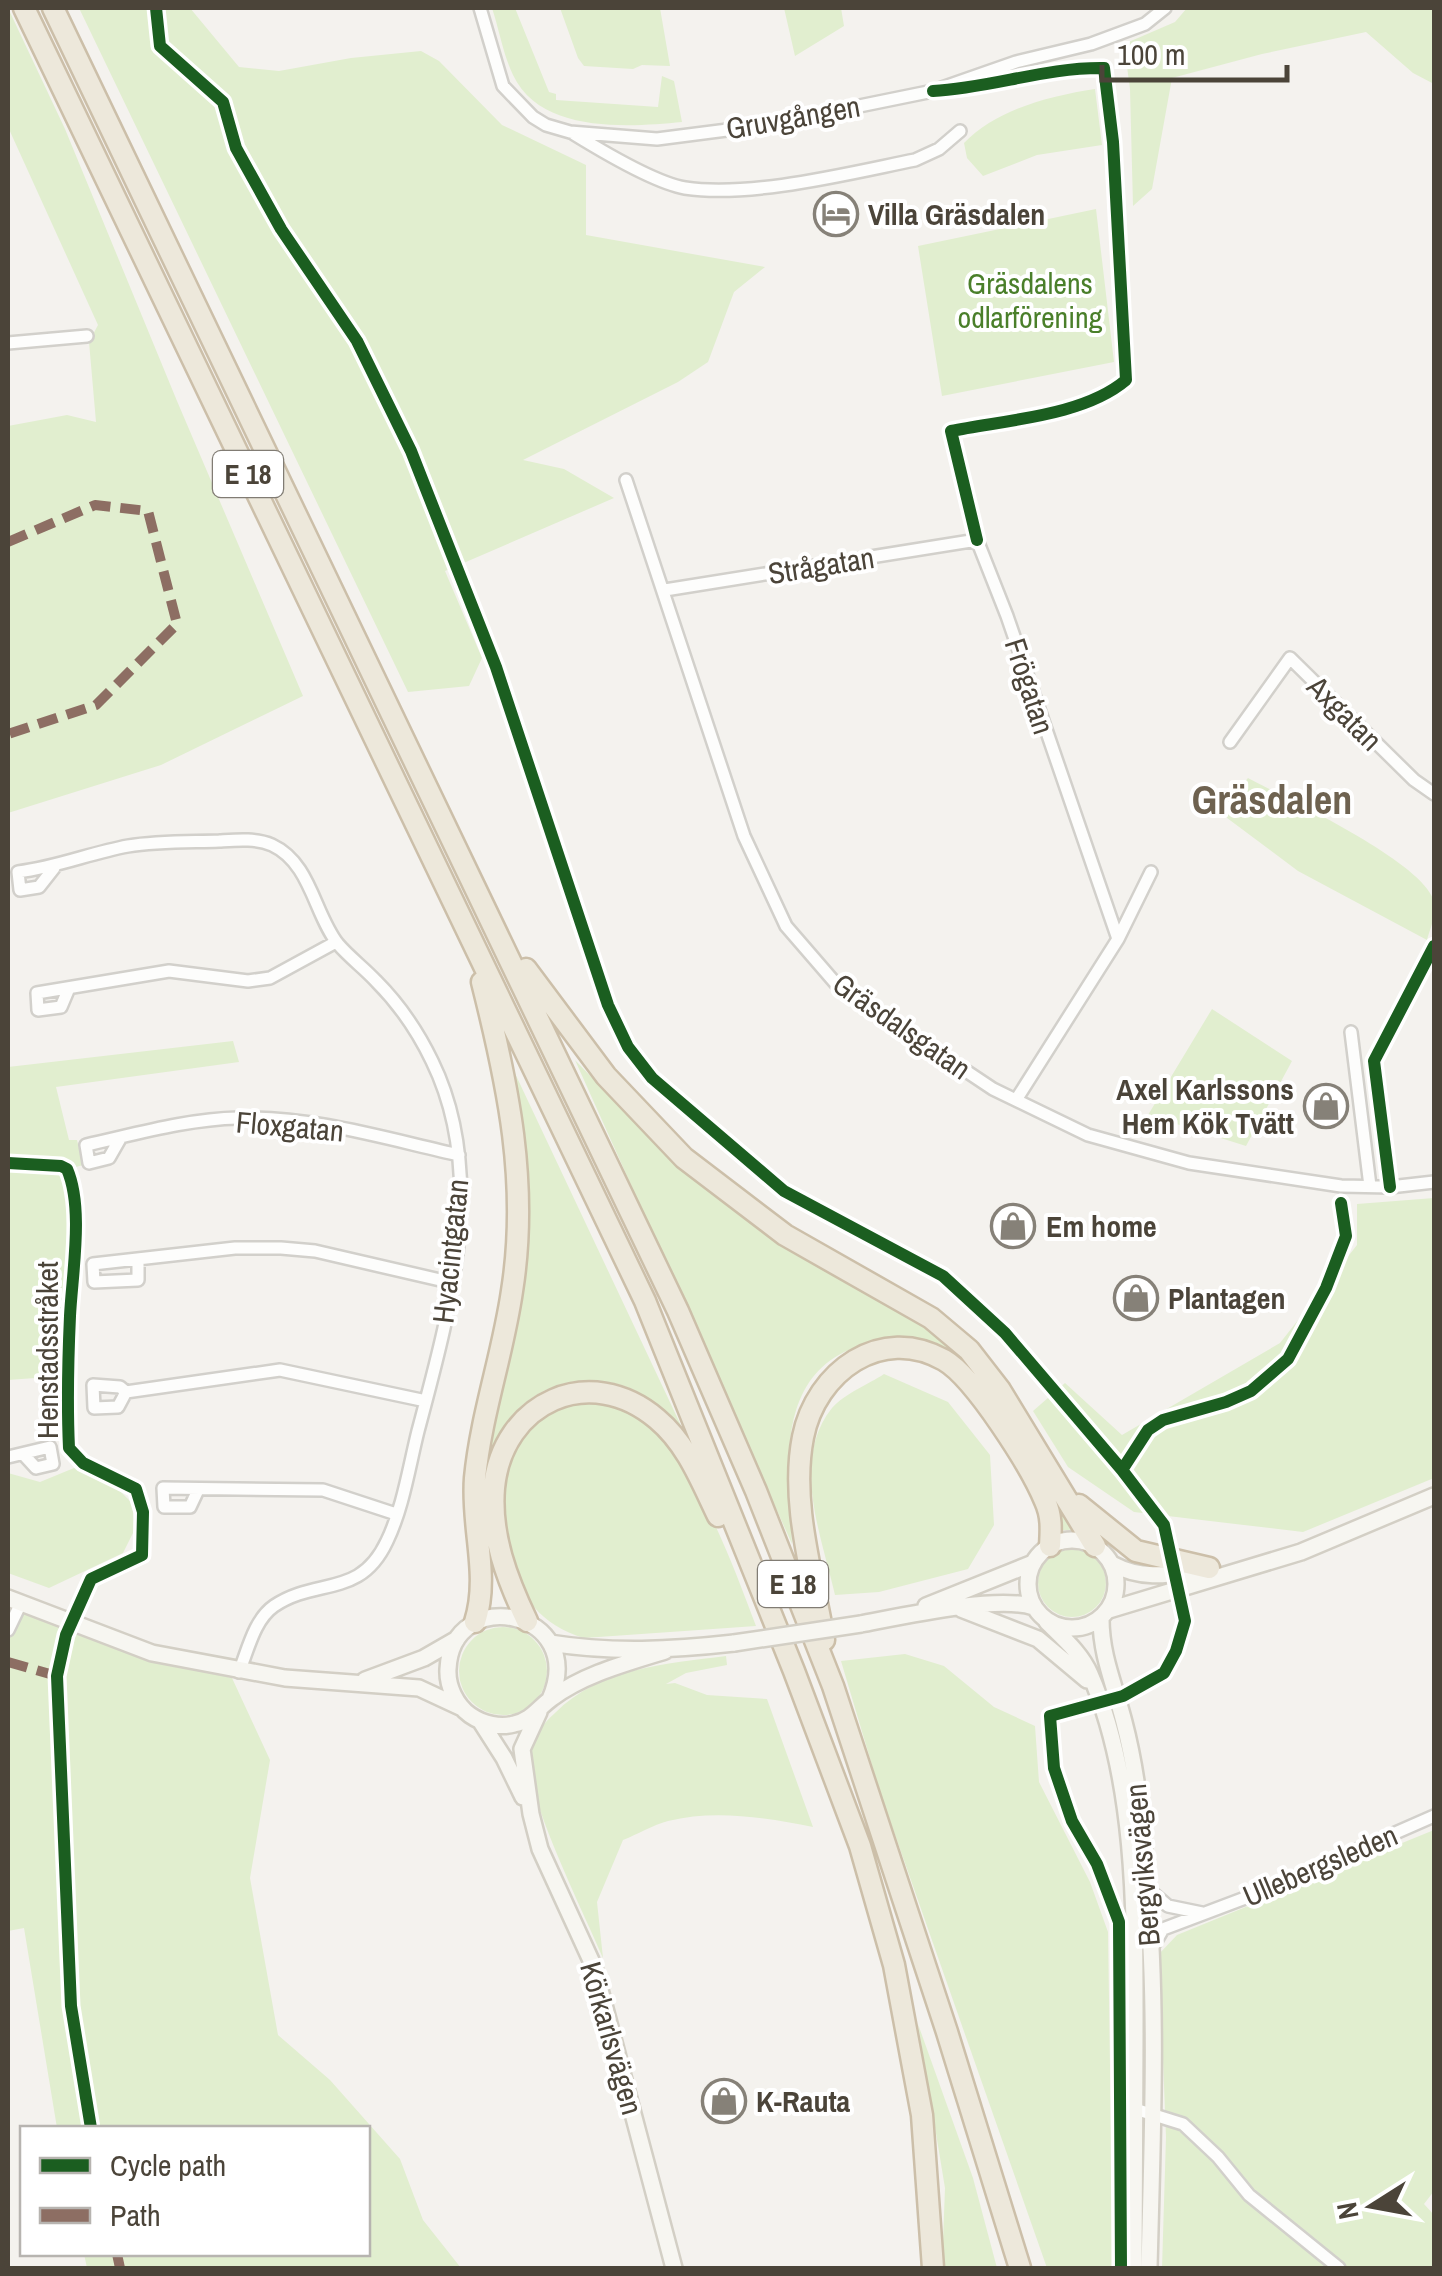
<svg xmlns="http://www.w3.org/2000/svg" width="1442" height="2276" font-family="'Archivo Narrow',sans-serif">
	<rect width="100%" height="100%" fill="#f4f2ee"/>
	<!-- green -->
	<path fill="#e1eecf" d="M8,8l57,121 112,272 126,295 -142,69 -153,48v-387l59,-11 29,7 -7,-80 9,-17 -90,-198z
		M79,8h111l49,59 40,4 72,-13 70,-7 18,10 63,64 84,40v70l179,32 -31,25 -26,70 -30,20 -155,78 41,9 50,29 -169,73 37,87 -13,28 -61,6z
		M492,8h23l34,84 7,2v6l102,7 4,-31 12,5 8,41c-53,5 -141,12 -169,-47 -10,-21 -14,-46 -21,-67z
		M560,8h100l10,58 -28,-1 -9,4 -49,-3 -6,-8z
		M784,8h57l3,18 -49,30z
		M1187,8h247v76l-21,-11 -47,-41 -104,22 -90,24 -20,111 -19,17 -3,-117 -6,-45 51,-22z
		M1095,89l7,56 -65,10 -54,21 -16,-18 -3,-15c33,-34 86,-47 131,-54z
		M1096,209l18,153 -172,34 -24,-150z
		M1248,778c38,20 178,85 186,124 3,12 -4,27 -7,38l-129,-69 -79,-59z
		M1212,1009l80,52 -46,85 -98,-31z
		M233,1041l6,21 -183,25 13,53h8l6,25 -21,6 7,26 -6,179 -55,4v-313z
		M575,1060l98,102 55,43 202,121 34,30 114,173 -21,2c-24,-47 -69,-153 -109,-182 -22,-15 -50,-12 -74,-7 -102,22 -86,123 -82,202z
		M512,1067l173,367c-12,-12 -25,-29 -40,-38 -46,-28 -106,-18 -139,27 -6,8 -10,19 -14,28l-6,-4c13,-60 30,-120 39,-181 9,-67 0,-133 -13,-199z
		M1434,1198v280l-131,54 -169,-20 -66,-45 -35,-56 32,-28 57,52 158,-92 77,-98v-41z
		M884,1374l64,28 42,53 4,70 -26,44 -89,23 -44,3c-13,-58 -45,-135 -3,-187 12,-14 37,-24 52,-34z
		M612,1402c12,6 30,13 40,23 50,56 78,132 104,201l-172,12c-64,-18 -85,-81 -82,-142 1,-12 -1,-28 4,-39 9,-21 29,-38 45,-53z
		M74,1468l39,16 19,19 3,26 -12,24 -74,35 -41,-15v-100l32,9z
		M1038 1583a34 34 0 1 1 68 0a34 34 0 1 1-68 0Z
		M23,1613l127,46 82,19 38,82 -20,118 28,157 52,45 70,79 23,61 38,48h-374l-3,-14h284v-126h-311l-33,-200 -16,3v-290z
		M459 1671a44 44 0 1 1 88 0a44 44 0 1 1-88 0Z
		M905,1654l39,12 50,41 41,19 4,56 51,100 18,50 5,336h-66l-167,-476 -39,-131z
		M726,1656l1,9 -41,8 -20,11 9,-1 32,12 60,4 46,128c-46,-9 -97,-18 -145,-6 -15,4 -30,13 -45,19l-26,62 6,56c-16,-39 -84,-174 -74,-208 4,-14 16,-28 26,-37 46,-46 111,-49 171,-57z
		M1434,1830v361l-10,13 10,11v53h-272l4,-131 -7,-183 18,-19z
		M918,2024l55,154 24,90h-55l3,-80z"/>
	<g fill="none" stroke-linecap="round" stroke-linejoin="round">
		<defs>
			<path id="street" d="M480,8l23,78 30,31 13,8 24,7 87,7 109,-14 167,-34 83,-29 75,-18 54,-20 20,-16
				M933,91c58,-3 113,-24 171,-23l9,74 13,238c-42,36 -121,40 -175,51l26,109 30,76 111,323
				M574,134c26,16 82,49 111,54 66,10 165,-15 230,-28l24,-11 21,-18
				M8,343l79,-7
				M626,480l118,356 42,90 51,59 156,104 95,46 101,28 152,23 49,1 44,-5
				M665,590l312,-50
				M1230,742l60,-84 124,122 20,14
				M54,868l-15,19 -19,3 -2,-18c40,-5 72,-19 110,-26 30,-5 61,-4 91,-5 17,-1 37,-3 53,4 39,18 42,69 66,99 11,13 26,24 38,37 23,23 42,51 56,80 57,116 17,253 -14,370 -9,36 -15,77 -31,110 -27,58 -70,36 -113,65 -20,14 -26,44 -35,66
				M69,988l-8,19 -23,3 -1,-17 132,-22 79,10 22,-3 66,-36
				M1351,1032l19,154
				M1016,1100l102,-161 33,-67
				M121,1137l-12,21 -20,5 -3,-18c50,-11 102,-26 152,-27 75,-2 149,21 221,37
				M138,1261v19l-44,2 -1,-18 142,-16h46l34,3 138,32
				M126,1392l-8,15 -24,1 -1,-23 27,2 6,5 154,-22 146,31
				M8,1457l42,-10 3,17 -17,4 -12,-13
				M198,1490l-8,17h-26l-1,-19 160,2 73,24
				M8,1630l12,-25
				M1147,1888l21,18 34,7
				M1152,1948l11,-19 98,-37 173,-76
				M1135,2109l48,15 35,33 31,38 90,73"/>
			<path id="secondary" d="M1028 1584a44 44 0 1 1 88 0a44 44 0 1 1-88 0Z
				M1112,1564c30,16 55,11 88,6
				M8,1598l144,55 133,25 134,10 43,20
				M926,1606l107,-43
				M961,1609l77,30 49,41
				M1109,1610l192,-58 133,-56
				M1101,1619c0,37 14,67 23,103 14,53 19,111 23,166 11,126 5,254 2,380
				M1047,1622c16,16 34,31 43,52 47,108 45,244 45,359 0,79 -1,157 -1,235
				M861,1624c42,-8 136,-29 173,-17
				M550,1643c62,10 122,7 184,0
				M365,1680l59,-22 33,-19
				M550,1699c39,-89 -98,-116 -102,-30 -1,17 8,36 22,46 13,9 30,13 44,9 18,-4 24,-16 38,-26 32,-24 75,-35 113,-47
				M539,1712l-17,37 9,65 9,35 54,118 80,301
				M481,1722l23,36 19,39"/>
			<path id="highway" d="M24,8l621,1293 149,370 66,175 34,119 28,150 11,153
				M53,8l625,1303 78,180 77,195 114,346 73,236
				M526,969l80,107 78,82 101,77 146,83 38,32 31,40 95,156
				M1079,1505l57,46 73,17
				M527,1621c-20,-42 -37,-86 -33,-133 8,-86 96,-126 163,-69 30,25 44,62 61,97
				M475,1622c15,-47 -4,-95 0,-144 6,-63 28,-124 37,-187 17,-107 -4,-206 -30,-309
				M824,1640c-11,-65 -34,-138 -21,-203 13,-65 78,-113 141,-77 31,18 87,107 101,141 7,15 6,29 5,45"/>
		</defs>
		<!-- street casing -->
		<use href="#street" stroke="#d2d0cb" stroke-width="16"/>
		<!-- secondary casing -->
		<use href="#secondary" stroke="#d3cfc5" stroke-width="20"/>
		<!-- highway casing -->
		<use href="#highway" stroke="#ccbfa9" stroke-width="25"/>
		<!-- street -->
		<use href="#street" stroke="#fdfdfc" stroke-width="11"/>
		<!-- secondary -->
		<use href="#secondary" stroke="#f7f6f1" stroke-width="15"/>
		<!-- highway -->
		<use href="#highway" stroke="#ede8db" stroke-width="20"/>
		<defs>
			<path id="secondary-bridge" d="M734,1643l127,-19"/>
		</defs>
		<!-- secondary-bridge casing -->
		<use href="#secondary-bridge" stroke="#d3cfc5" stroke-width="20" stroke-linecap="butt"/>
		<!-- secondary-bridge -->
		<use href="#secondary-bridge" stroke="#f7f6f1" stroke-width="15"/>
		<!-- quiet -->
		<path stroke="#8d6e63" stroke-width="10" stroke-dasharray="20 10" stroke-linecap="butt" d="M8,542l87,-37 53,6 29,113 -81,81 -88,29
			M8,1662l49,14
			M117,2254l3,14"/>
		<defs>
			<path id="cycleway" d="M156,8l4,38 63,56 13,46 45,81 76,112 54,110 85,216 112,338 20,42 24,31 132,113 159,85 62,57 117,137 42,55 21,96 -9,30 -12,22 -41,23 -73,20 4,52 18,53 25,43 22,58 2,346
				M933,91c58,-3 113,-24 171,-23l9,74 13,238c-42,36 -121,40 -175,51l26,109
				M8,1163l53,3 6,3c17,39 5,105 3,147 -2,44 -3,89 -1,132l14,15 53,26 7,23 -1,43 -51,24 -25,56 -9,41 14,330 20,122
				M1390,1187l-16,-126 60,-115
				M1122,1470l26,-40 15,-10 63,-18 25,-11 37,-32 38,-71 20,-52 -5,-33"/>
		</defs>
		<!-- cycleway casing -->
		<use href="#cycleway" stroke="#fff" stroke-width="19"/>
		<!-- cycleway -->
		<use href="#cycleway" stroke="#1b5e20" stroke-width="12"/>
	</g>
	<!-- icons -->
	<defs>
		<symbol id="hotel-ring" viewBox="-11 -11 22 22"><circle r="9.5" fill="#fff" stroke="#868178" stroke-width="1.5"/><path d="M-6-4.5h1.5V1H6V5H4.5V3h-9V5H-6ZM-4 0a1.8 1.8 0 1 1 3.6 0ZM.5 0V-2.5h3Q6-2.5 6 0Z" fill="#868178"/></symbol>
		<symbol id="shop-ring" viewBox="-11 -11 22 22"><circle r="9.5" fill="#fff" stroke="#868178" stroke-width="1.5"/><path d="M-5-2.5h2.3a2.7 3.5 0 0 1 5.4 0H5L5.5 6h-11ZM-1.5-2.5h3a1.5 2.3 0 0 0-3 0Z" fill="#868178"/></symbol>
	</defs>
	<g fill-rule="evenodd">
		<use href="#hotel-ring" x="811" y="189" width="50" height="50"/>
		<use href="#shop-ring" x="1301" y="1081" width="50" height="50"/>
		<use href="#shop-ring" x="988" y="1201" width="50" height="50"/>
		<use href="#shop-ring" x="1111" y="1273" width="50" height="50"/>
		<use href="#shop-ring" x="699" y="2076" width="50" height="50"/>
	</g>
	<g text-anchor="middle" dominant-baseline="central" stroke-width="8" stroke-linejoin="round" paint-order="stroke">
		<!-- shield labels -->
		<g fill="#fff" stroke="#817c74" stroke-width="2.5">
			<rect x="213" y="451" width="70" height="46" rx="8"/>
			<rect x="758" y="1561" width="70" height="46" rx="8"/>
		</g>
		<g font-size="28" font-weight="bold" fill="#4b4439">
			<text x="248" y="474">E 18</text>
			<text x="793" y="1584">E 18</text>
		</g>
		<!-- street labels -->
		<g font-size="30" fill="#4b4439" stroke="#fff">
			<text transform="translate(793 117) rotate(-10)">Gruvgången</text>
			<text transform="translate(821 565) rotate(-9)">Strågatan</text>
			<text transform="translate(1030 686) rotate(72)">Frögatan</text>
			<text transform="translate(1345 713) rotate(45)">Axgatan</text>
			<text transform="translate(902 1026) rotate(35)">Gräsdalsgatan</text>
			<text transform="translate(290 1126) rotate(5)">Floxgatan</text>
			<text transform="translate(450 1251) rotate(-84)">Hyacintgatan</text>
			<text transform="translate(47 1350) rotate(-90)">Henstadsstråket</text>
			<text transform="translate(1142 1865) rotate(-95)">Bergviksvägen</text>
			<text transform="translate(1320 1865) rotate(-23)">Ullebergsleden</text>
			<text transform="translate(612 2038) rotate(74)">Körkarlsvägen</text>
		</g>
		<!-- poi labels -->
		<g font-size="30" font-weight="bold" fill="#4b4439" stroke="#fff" text-anchor="start">
			<text x="868" y="214">Villa Gräsdalen</text>
			<text x="1294" y="1089" text-anchor="end">Axel Karlssons<tspan x="1294" dy="34">Hem Kök Tvätt</tspan></text>
			<text x="1046" y="1226">Em home</text>
			<text x="1168" y="1298">Plantagen</text>
			<text x="756" y="2101">K-Rauta</text>
		</g>
		<!-- park labels -->
		<g font-size="30" fill="#4a7f2a" stroke="#fff">
			<text x="1030" y="283">Gräsdalens<tspan x="1030" dy="34">odlarförening</tspan></text>
		</g>
		<!-- district labels -->
		<g font-size="40" font-weight="bold" fill="#6e6250" stroke="#fff">
			<text x="1272" y="799">Gräsdalen</text>
		</g>
	</g>
	<!-- border -->
	<rect width="1442" height="2276" fill="none" stroke="#4b4439" stroke-width="20"/>
	<!-- legend -->
	<rect x="20" y="2126" width="350" height="130" fill="#ffffff" stroke="#b7b4b0" stroke-width="2.5"/>
	<rect x="40" y="2158" width="50" height="15" fill="#1b5e20" stroke="#b7b4b0" stroke-width="2.5"/>
	<text x="110" y="2176" font-size="30" fill="#4b4439">Cycle path</text>
	<rect x="40" y="2208" width="50" height="15" fill="#8d6e63" stroke="#b7b4b0" stroke-width="2.5"/>
	<text x="110" y="2226" font-size="30" fill="#4b4439">Path</text>
	<!-- north arrow -->
	<g transform="translate(1372 2206) rotate(259)" stroke="#ffffff" stroke-width="8" paint-order="stroke">
	<path d="M0-8L18 38L0 25L-18 38Z" fill="#4b4439"/>
	<text y="-15" font-size="28" font-weight="bold" text-anchor="middle" fill="#4b4439">N</text>
	</g>
	<!-- scale -->
	<path d="M1102 65v15h185v-15" fill="none" stroke="#4b4439" stroke-width="5"/>
	<text x="1117" y="65" font-size="30" fill="#4b4439" stroke="#ffffff" stroke-width="8" paint-order="stroke">100 m</text>
</svg>
